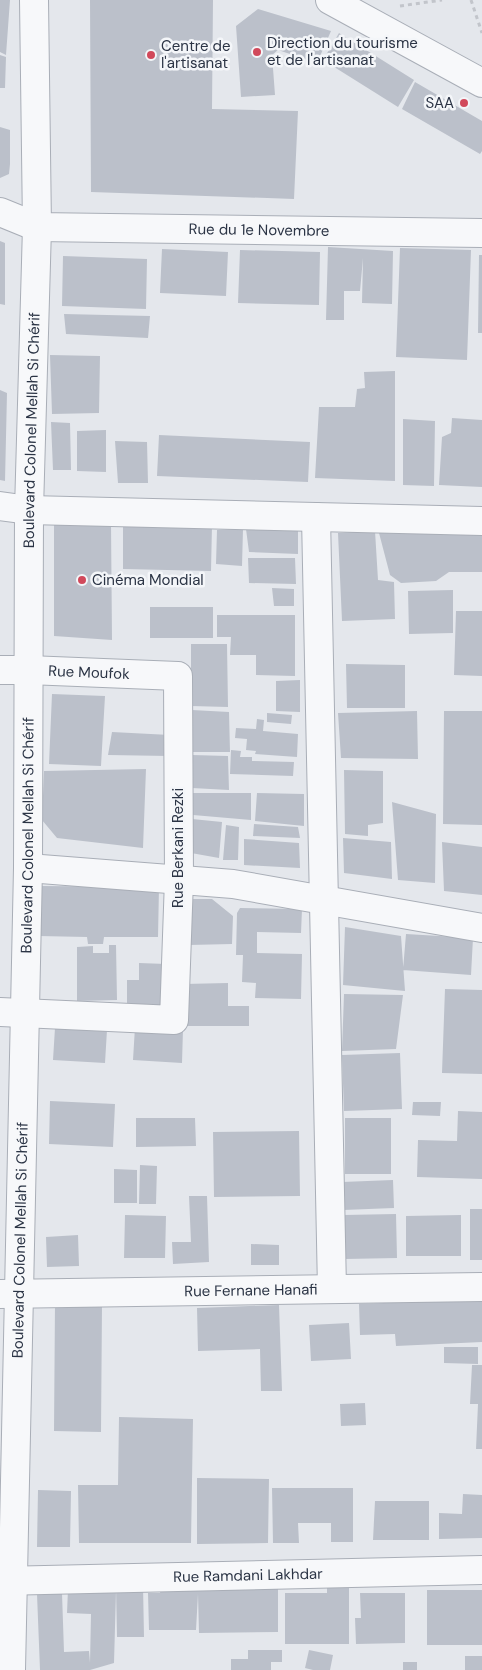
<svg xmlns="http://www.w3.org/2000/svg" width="482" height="1670" font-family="'DM Sans',sans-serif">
	<rect width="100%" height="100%" fill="#e4e7ec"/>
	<!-- building -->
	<path fill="#bbc0ca" d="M0,0h10l-4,55 -6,-3z
		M90,0h123l-1,109 86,2 -4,88 -203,-7z
		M258,9l73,22 -14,32 -39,-13 -6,5 3,40 -34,2 -5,-71z
		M339,33l75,47 -16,27 -75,-47z
		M0,55l6,2 -1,31h-5z
		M415,82l67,39v30l-2,3 -78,-45z
		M0,127l10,3v34l-1,10 -9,4z
		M0,241l5,2v62l-5,-1z
		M328,247l65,4 -1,53 -30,-1 1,-45 -3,33h-16v29h-18z
		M400,248l71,2 -4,110 -71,-3z
		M162,249l66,3 -2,44 -66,-3z
		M240,250l80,2 -1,53 -81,-2z
		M479,255h3v78h-4z
		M63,256l84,3 -1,50 -84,-3z
		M64,314l86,2 -2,22 -82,-4z
		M50,355l50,1 -1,57 -47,1z
		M395,371v110l-80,-3 4,-71h36l2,-18 8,-1 -1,-16z
		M0,390l7,3 -2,88 -5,-1z
		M452,418l30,2v67l-43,-2 3,-48 9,-4z
		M403,419l32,2 -1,65 -31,-1z
		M51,422l19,1 1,47h-18z
		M106,430v42l-29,-1v-40z
		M159,435l151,7 -2,40 -151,-6z
		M115,441l32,1 1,41h-30z
		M54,523h57l1,117 -58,-4z
		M123,524l89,1 -1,46 -88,-2z
		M243,529l-1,37 -26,-2 1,-34z
		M246,529l52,2v23l-49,-2z
		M375,531l3,49 16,2 1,37 -53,2 -4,-88z
		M379,533l103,2v37h-33l-13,9 -35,2 -11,-8z
		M248,558h47l1,26 -47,-1z
		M272,588l22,1v17h-20z
		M453,590v43l-44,1 -1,-43z
		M150,607h63v31h-63z
		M456,611h26v65l-28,-1z
		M217,615h78v61l-39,-1v-20h-26l1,-18h-14z
		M191,644h36l1,63 -37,-1z
		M346,664l59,1v43h-58z
		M300,680v32l-24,-1v-30z
		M52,694l53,2 -4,70 -52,-2z
		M192,710l37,2 1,40h-39z
		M417,711l1,48 -77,-1 -3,-45z
		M444,711h38v114l-39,-1z
		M267,713l25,2 -1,9 -24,-2z
		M257,719l7,1 -1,11 35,3 -1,23 -42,-3 1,-3 -10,-1 1,-11 -12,-1 1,-10 20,1z
		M112,732l58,3 -1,21 -61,-1z
		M231,750l10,1 -1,6h12v4l42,1 -1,14 -63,-2z
		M192,755l36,1 1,34 -37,-2z
		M146,769l-3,79 -86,-10 -15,-18 2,-49z
		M344,770l39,1v52l-15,2v11l-23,-2z
		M193,793h58v27l-58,-5z
		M257,793l47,1v32l-49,-5z
		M392,802l44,12 -1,69 -37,-3z
		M192,819l30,3 -3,36 -28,-5z
		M254,824l44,3 2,11 -47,-2z
		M226,825l13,2 -1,33h-15z
		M343,838l48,4 1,37 -48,-6z
		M244,839l55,4 1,25 -56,-3z
		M442,842l40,5v48l-38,-4z
		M41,886l118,1 -1,50h-54l-1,7h-15l-1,-7 -48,-1z
		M189,899h23l21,17 -1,28 -43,1z
		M240,908l62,1 -1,24 -44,-1v21l45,1 -1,45 -46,-1 1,-15 -14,-1 1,-27h-7l1,-42z
		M345,927l56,9 4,55 -62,-6z
		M406,934l67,4 -2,37 -68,-5z
		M109,945h7l1,55 -40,1v-54l16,-1v7h16z
		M139,963l27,1v45h-39v-29h12z
		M228,983v23h21v20h-65v-42z
		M445,989l37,1v84l-40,-1z
		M344,994l59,1 -7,54 -54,2z
		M135,1027l48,2 -1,34 -49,-3z
		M55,1028l52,2 -2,33 -52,-3z
		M400,1053l2,56 -58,2 -2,-56z
		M50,1101l65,3 -2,43 -64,-3z
		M413,1102h28l-1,14 -28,-1z
		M458,1111l24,1v67l-65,-2 1,-37 39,1z
		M136,1118h59l1,28 -60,1z
		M345,1118h46v56h-46z
		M299,1131l1,65 -86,1 -1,-65z
		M140,1165l17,1 -1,38h-17z
		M114,1169l23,1v33h-23z
		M393,1180l1,28 -51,2 -1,-28z
		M189,1196h18l2,66 -36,2 -1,-22h19z
		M470,1209h12v51h-12z
		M396,1214l1,44 -52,1 -1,-44z
		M125,1215l41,1 -1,42h-41z
		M461,1215v41h-55v-40z
		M78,1235l1,31 -32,1 -1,-30z
		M251,1244l28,1v20h-28z
		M482,1299v43l-86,4 -1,-12 -35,1 -1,-31z
		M55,1303l47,1 -1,128 -47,-1z
		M279,1305l3,86h-21l-1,-42 -62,2 -1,-43z
		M349,1323l2,36 -40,2 -2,-36z
		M444,1347h34v17l-34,-1z
		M472,1365h10v84h-6l2,-45h-8z
		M365,1403l1,22 -25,1 -1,-22z
		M119,1417l74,2 -2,124h-112l-1,-58h40z
		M197,1478l72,1 -1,64 -71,1z
		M272,1488h81v54h-22v-19h-33l1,20h-26z
		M38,1490l33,1 -1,56h-33z
		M463,1494l19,1v43l-43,1v-26l23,1z
		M375,1501h54v39h-56z
		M327,1581h22v63h-64v-51h42z
		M143,1585l1,52h-27l-1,-51z
		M278,1588v44l-79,1 -1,-39 -2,36h-47l-1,-37h12l1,-4z
		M68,1589l48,2 -2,72 -24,7h-50l-3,-76 25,-1 2,59 25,-1 1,12 1,-49 -24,-1z
		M427,1590h55v55h-55z
		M360,1593h45v50l-49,1 -1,-26h6z
		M248,1650h34v12h-11v8h-40v-11h17z
		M309,1650l24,5 -3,15h-17l-8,-2z
		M465,1656h17v14h-17z
		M403,1662h14v8h-14z"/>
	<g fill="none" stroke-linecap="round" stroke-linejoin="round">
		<defs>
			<g id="street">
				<path d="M330,0l152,83"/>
				<path id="s1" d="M0,212l37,15 445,6"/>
				<path d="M0,506l29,4 453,11"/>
				<path d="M316,517l16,772"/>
				<path id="s2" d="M0,670h28l150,6 1,204 -5,140 -174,-8"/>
				<path d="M28,868l205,16 249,44"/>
				<path id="s3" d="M0,1294l482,-7"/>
				<path id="s4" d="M0,1581l482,-11"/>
				<path id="s5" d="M11,1670l17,-802 1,-358 8,-283 -3,-227"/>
			</g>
		</defs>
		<!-- street casing -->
		<use href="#street" stroke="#a9aeb7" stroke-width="30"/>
		<!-- path -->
		<path stroke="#c2c5cb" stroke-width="3" stroke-dasharray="4 4" stroke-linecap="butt" d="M471,0l11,33
			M400,6l42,-6"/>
		<!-- street -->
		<use href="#street" stroke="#f7f8fa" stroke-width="28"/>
	</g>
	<!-- markers -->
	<g fill="#d1495b" stroke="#f4f6f9" stroke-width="2">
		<circle cx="257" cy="52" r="5"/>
		<circle cx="151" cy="55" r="5"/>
		<circle cx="464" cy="103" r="5"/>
		<circle cx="82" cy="580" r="5"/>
	</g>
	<g text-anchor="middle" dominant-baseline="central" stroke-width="5" stroke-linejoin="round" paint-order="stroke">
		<!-- poi labels -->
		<g font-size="15" fill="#2b3445" stroke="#f4f6f9" text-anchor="start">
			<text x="267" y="43">Direction du tourisme<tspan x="267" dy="17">et de l'artisanat</tspan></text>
			<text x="161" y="46">Centre de<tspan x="161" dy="17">l'artisanat</tspan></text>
			<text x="454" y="103" text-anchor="end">SAA</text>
			<text x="92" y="580">Cinéma Mondial</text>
		</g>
		<!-- street labels -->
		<g font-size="15" fill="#2b3445" stroke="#f4f6f9">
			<text stroke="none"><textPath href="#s1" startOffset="262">Rue du 1e Novembre</textPath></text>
			<text stroke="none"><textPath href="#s5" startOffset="1240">Boulevard Colonel Mellah Si Chérif</textPath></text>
			<text stroke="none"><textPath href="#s2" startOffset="89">Rue Moufok</textPath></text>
			<text stroke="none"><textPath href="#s5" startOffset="835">Boulevard Colonel Mellah Si Chérif</textPath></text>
			<text transform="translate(178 848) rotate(-90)">Rue Berkani Rezki</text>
			<text stroke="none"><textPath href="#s5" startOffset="430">Boulevard Colonel Mellah Si Chérif</textPath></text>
			<text stroke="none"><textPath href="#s3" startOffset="251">Rue Fernane Hanafi</textPath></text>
			<text stroke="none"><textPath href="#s4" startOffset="248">Rue Ramdani Lakhdar</textPath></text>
		</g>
	</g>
</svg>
